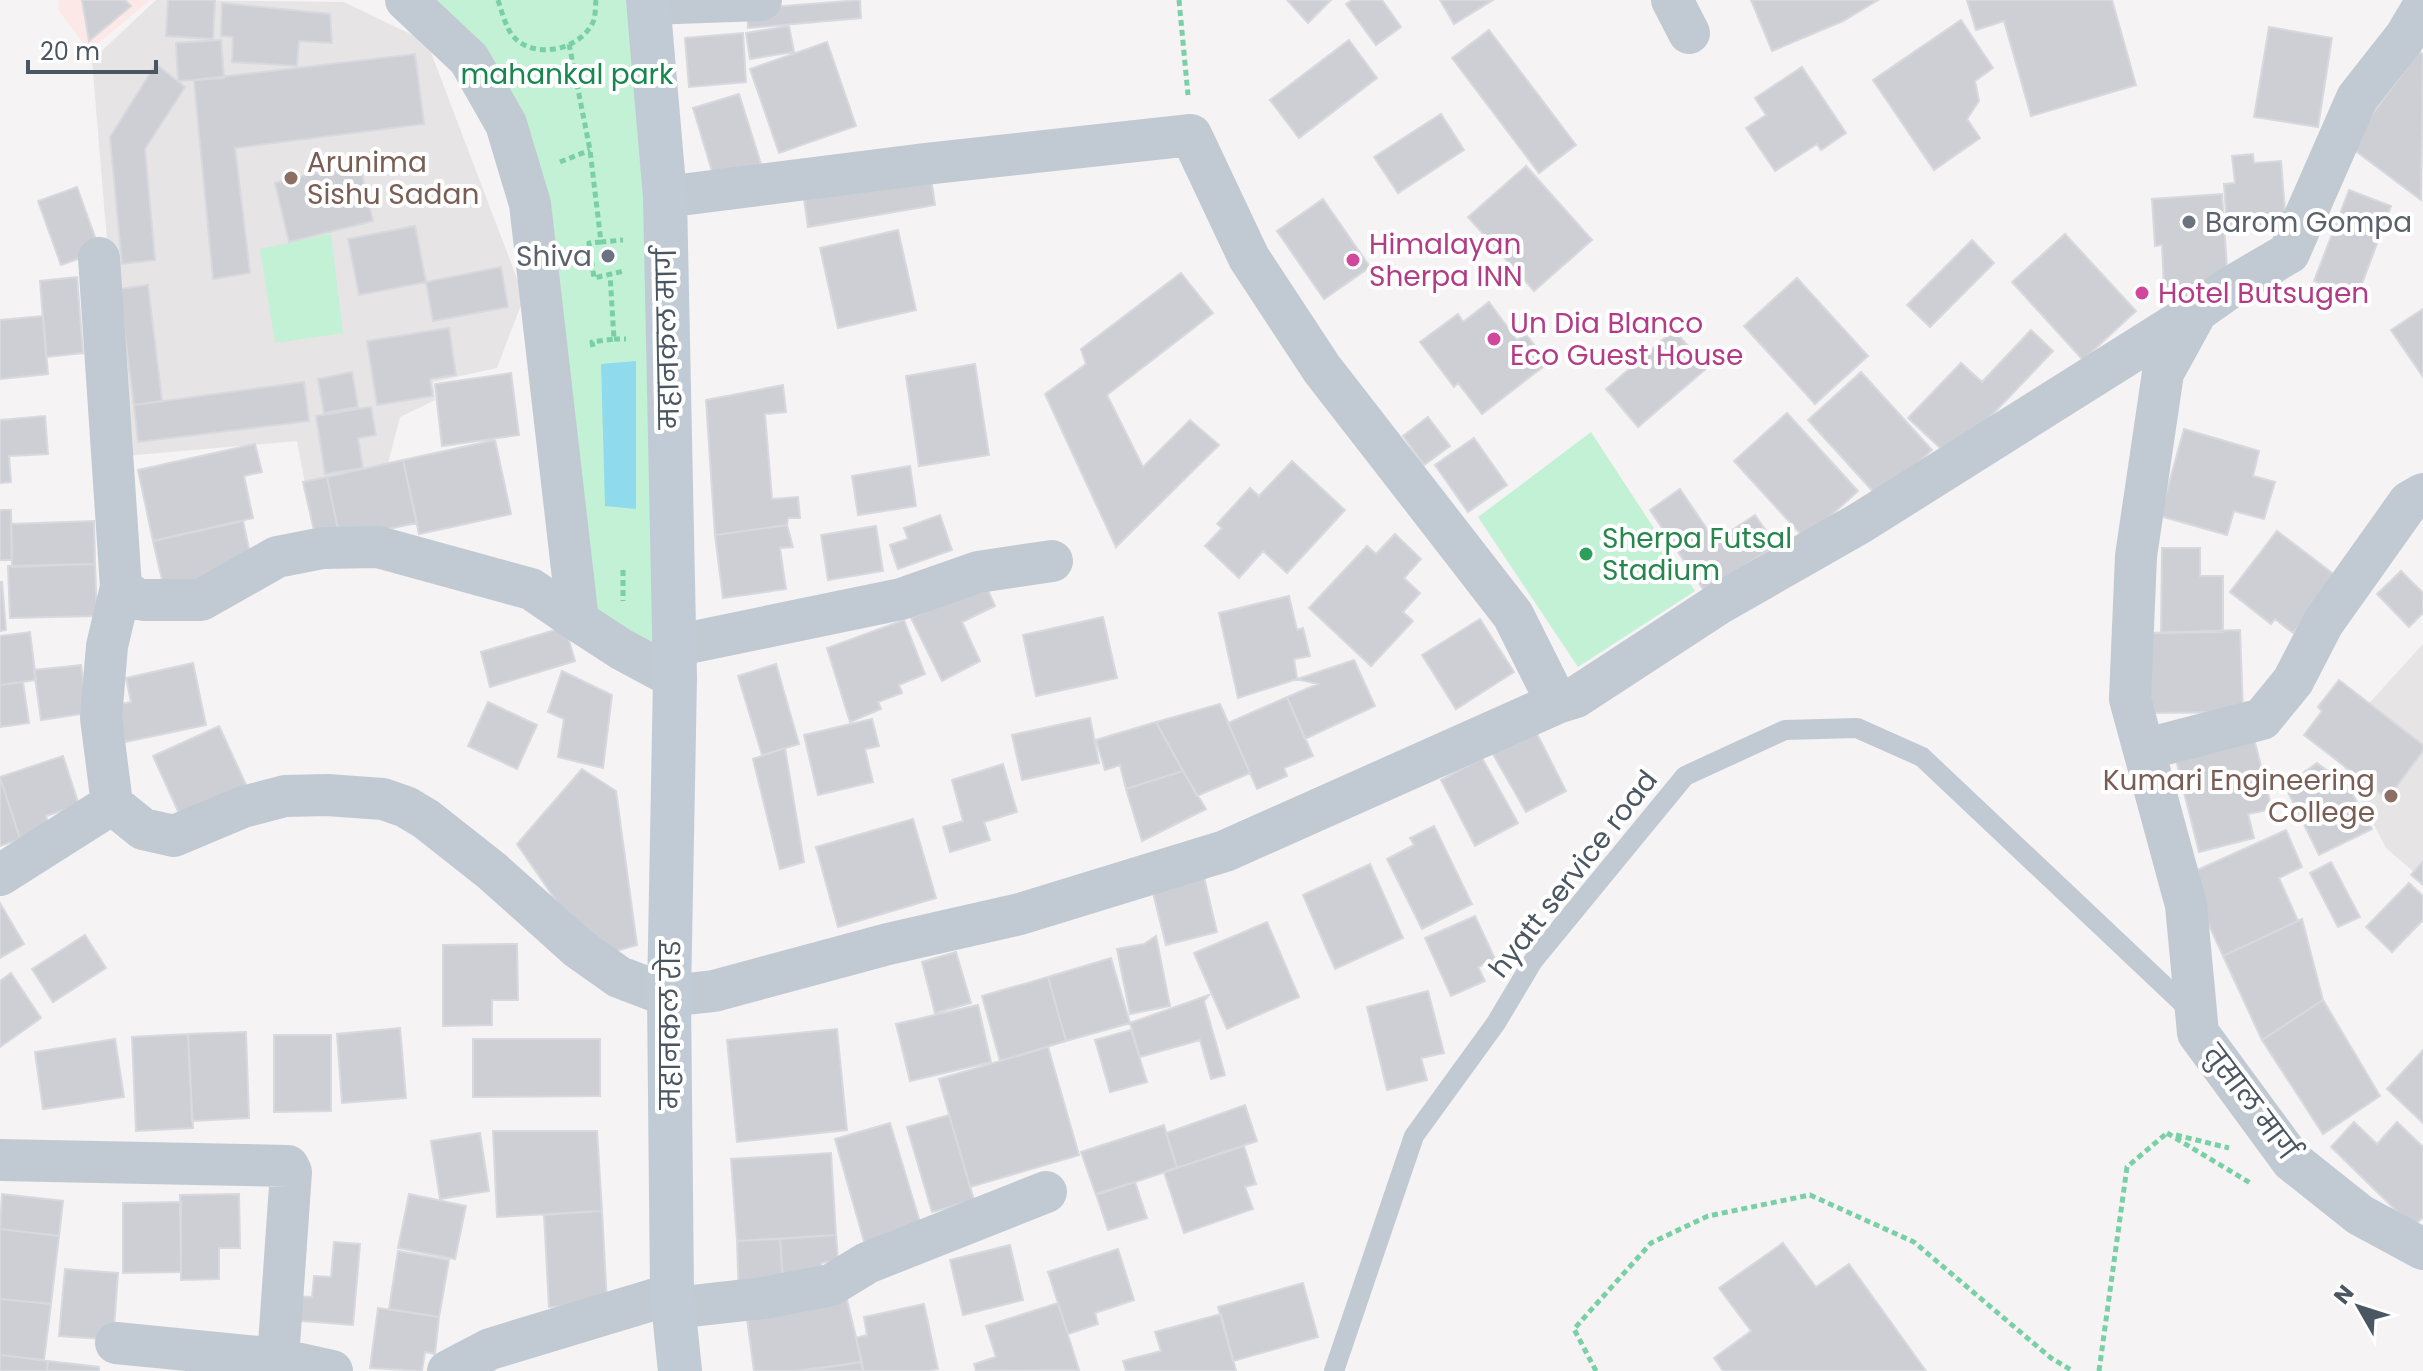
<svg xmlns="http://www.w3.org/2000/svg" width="2423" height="1371" font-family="Poppins,'Noto Sans Devanagari',sans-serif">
	<rect width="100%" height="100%" fill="#f5f3f3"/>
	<!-- education -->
	<path fill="#e6e4e5" d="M156,0l188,2 83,40 97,255 -27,71 -64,14 2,18 -35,17 -18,70 -77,-3 -8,-43 -172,15 -33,-396z
		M2423,644v236l-37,-32 -54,-104z"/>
	<!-- medical -->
	<path fill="#fce8e6" d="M59,0h91l-61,51 -31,-42z"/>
	<!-- green -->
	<path fill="#c3f1d5" d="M417,0h212l32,258 7,409 -83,-43 -47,-429z
		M331,234l12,99 -68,10 -15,-94z
		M1591,432l104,159 -117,76 -100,-150z"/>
	<!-- water -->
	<path fill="#90daee" d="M636,361v148l-31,-3 -4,-142z"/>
	<!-- building -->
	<path fill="#cdcfd5" stroke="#d7d9de" stroke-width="2" d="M82,0h43l6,6 -42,35z
		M168,0h47l-2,39 -47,-3z
		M860,0l1,18 -113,10 -1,-19z
		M1287,0h44l-23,23z
		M1352,0h30l19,27 -25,18 -30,-41z
		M1440,0h53l-39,24z
		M1751,0h127l-35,21 -71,30z
		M1967,0h145l24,85 -105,31 -27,-95 -28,9z
		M222,3l108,11 2,29 -33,-2 -2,25 -65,-4 1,-25 -12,-1z
		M1961,20l32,48 -18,13 4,20 -12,18 13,19 -46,32 -61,-90z
		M789,26l5,26 -44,7 -4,-26z
		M2269,27l63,11 -14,89 -64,-10z
		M1489,30l87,115 -37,28 -87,-115z
		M743,33l3,49 -57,5 -4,-49z
		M221,40l3,38 -46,3 -2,-38z
		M1349,40l28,38 -78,60 -29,-38z
		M827,42l29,84 -77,27 -29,-84z
		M2419,51l4,4 -2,145 -72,-54z
		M415,54l9,70 -189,24 15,125 -37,6 -19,-199z
		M156,64l29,23 -40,62 10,111 -33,4 -12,-127z
		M1802,67l44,66 -25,17 -4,-6 -42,27 -29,-43 20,-13 -11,-17z
		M739,94l22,70 -47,14 -21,-70z
		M1441,114l23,36 -66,43 -24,-36z
		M2253,154l1,9 27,-2 5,63 -59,6 -3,-46 11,-1 -3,-27z
		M359,162l14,59 -84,21 -14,-59z
		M1526,166l66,74 -58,51 -66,-74z
		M931,178l4,27 -127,22 -4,-28z
		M77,187l23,64 -39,14 -23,-64z
		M2349,190l42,16 -34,91 -43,-16z
		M2222,194l6,90 -64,4 -2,-43 -7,1 -3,-47z
		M1323,199l47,68 -46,32 -47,-68z
		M415,226l11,56 -67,13 -11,-56z
		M898,230l18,80 -78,18 -18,-80z
		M2065,234l71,77 -53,49 -71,-78z
		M1972,240l22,23 -64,64 -23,-22z
		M501,267l7,40 -75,14 -7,-39z
		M1181,273l32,40 -106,82 36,72 47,-47 29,25 -103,102 -71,-153 41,-30 -5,-15z
		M77,277l6,76 -37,4 -6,-76z
		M1797,278l71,78 -53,48 -71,-78z
		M148,285l14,116 -28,4 -15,-116z
		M1489,302l28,38 9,-6 22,29 -66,51 -24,-31 -4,4 -34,-45 38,-28 5,8z
		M2423,309v68l-32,-47z
		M43,316l5,58 -48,5v-59z
		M449,328l7,47 -26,4 3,17 -56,9 -10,-64z
		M1674,330l33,38 -69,59 -32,-38z
		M2031,330l22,21 -102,107 -43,-40 53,-55 21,19z
		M975,364l14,91 -70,11 -13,-90z
		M352,372l6,35 -34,6 -6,-34z
		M1861,372l71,78 -53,48 -71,-78z
		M511,373l8,62 -77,11 -7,-62z
		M304,382l5,39 -171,21 -4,-37z
		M783,385l3,27 -21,2 7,85 26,-2 2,21h-12l-1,7 -72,10 -9,-135z
		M371,407l5,28 -18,3 5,30 -38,6 -9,-58z
		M1787,413l71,78 -53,48 -71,-78z
		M45,416l3,38 -39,2 2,26 -11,1v-63z
		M1428,417l22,29 -26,19 -21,-29z
		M2184,429l75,22 -6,25 22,6 -11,37 -30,-8 -7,24 -67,-19z
		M1474,438l33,47 -39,27 -33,-47z
		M495,440l16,74 -92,20 -16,-74z
		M255,444l7,28 -18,4 9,42 -100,23 -15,-71z
		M403,460l14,63 -77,16 -13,-62z
		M1292,461l53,49 -58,63 -24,-22 -24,27 -34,-32 17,-18 -5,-4 33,-36 9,8z
		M910,466l6,40 -58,9 -6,-39z
		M327,477l13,62 -23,5 -14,-62z
		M1680,489l35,52 40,-26 21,30 -71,47 -55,-82z
		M0,510h11l1,50h-12z
		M940,515l12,35 -54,19 -8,-24 18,-6 -4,-11z
		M94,521l1,43 -83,3 -1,-43z
		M243,521l8,37 -85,39 -13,-56z
		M787,525l6,22 -13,1 6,41 -63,9 -8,-63z
		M876,526l7,45 -55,9 -7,-45z
		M2277,531l59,45 -43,57 -18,-14 -4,5 -41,-32z
		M1395,534l26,25 -17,19 16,15 -17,19 10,9 -42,45 -62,-58 58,-62 9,8z
		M2162,548h38v28h23v56l-62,1z
		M95,564l2,52 -87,2 -2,-52z
		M2401,571l22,22v20l-14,14 -32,-33z
		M983,579l12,27 -33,16 18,39 -38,20 -31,-63 47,-22z
		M0,582h2l4,48 -6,1z
		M1289,596l8,34 6,-2 7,28 -16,3 3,20 -59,19 -19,-85z
		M1103,617l14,61 -81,18 -13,-61z
		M1480,619l34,53 -58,37 -34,-54z
		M904,620l21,54 -26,11 3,8 -24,9 3,7 -31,13 -23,-74z
		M565,627l10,34 -85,26 -9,-35z
		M2240,630l3,82 -100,1 6,-80z
		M30,632l6,48 -36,5v-49z
		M1354,660l21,46 -70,33 -18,-42 31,-13 -21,-5z
		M193,663l13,62 -81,17 -8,-37 14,-3 -5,-24z
		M776,664l23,80 -37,11 -24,-79z
		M81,665l7,48 -47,7 -7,-50z
		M562,671l50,24 -9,73 -45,-11 6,-38 -16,-7z
		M2339,680l84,65v6l-36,48 -83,-64 18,-24 -4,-4z
		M23,682l6,41 -29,4v-42z
		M1287,697l26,59 -29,12 3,8 -30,13 -29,-66z
		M488,702l49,23 -20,44 -49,-23z
		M1220,704l30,69 -53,23 -41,-74z
		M1090,718l9,45 -77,17 -10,-45z
		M872,719l7,27 -14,3 8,33 -55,13 -14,-60z
		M1156,722l27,49 -57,18 -6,-24 -15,5 -9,-30z
		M219,726l34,74 -66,31 -34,-75z
		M1533,726l33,65 -40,21 -36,-63z
		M2253,735l19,74 -24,5 6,24 -55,14 -24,-96z
		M785,748l19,114 -24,7 -27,-110z
		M63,756l16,49 -33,11 7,23h-33l-20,-62z
		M1482,758l36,65 -43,23 -34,-66z
		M2317,763l31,23 24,43 -53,26 -34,-69z
		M1003,764l14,48 -33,10 6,18 -40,12 -7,-25 20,-6 -11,-41z
		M582,769l34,22 21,154 -42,12 -78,-113z
		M1183,771l23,38 -64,32 -16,-52z
		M0,777l20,62 -20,7z
		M913,819l23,79 -98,29 -22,-80z
		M1434,826l38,78 -50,25 -35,-70 27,-14 -4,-7z
		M2286,830l16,37 -23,11 19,43 -75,35 -37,-81z
		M2423,861v24l-12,-10z
		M2331,862l29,55 -22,10 -28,-54z
		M1370,864l33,74 -68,31 -32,-74z
		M1203,873l14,59 -51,13 -15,-60z
		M2409,883l14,13v24l-31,32 -26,-25z
		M0,903l24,41 -24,14z
		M1475,916l20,43 -17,8 7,14 -34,15 -26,-58z
		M2302,919l21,81 -61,40 -39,-84z
		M1267,922l32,75 -72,32 -33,-76z
		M85,935l21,33 -53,34 -21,-33z
		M1156,936l14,70 -40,8 -13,-65 27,-5z
		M517,944l1,56h-26v25l-49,1v-81z
		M956,952l15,51 -36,10 -13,-51z
		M1111,958l19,65 -64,18 -18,-64z
		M11,973l30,45 -41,29v-66z
		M1048,977l18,64 -66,20 -18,-65z
		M1428,991l16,62 -23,5 6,22 -40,10 -20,-83z
		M1209,995l-5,6 21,74 -14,4 -11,-39 -60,17 -10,-34z
		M2323,1000l57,96 -57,38 -61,-94z
		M978,1005l13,57 -81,19 -14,-57z
		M400,1028l6,70 -64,5 -5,-69z
		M837,1029l10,101 -110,12 -10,-102z
		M1131,1030l16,52 -37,10 -15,-52z
		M246,1032l3,86 -57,3 -4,-87z
		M188,1034l5,94 -57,3 -4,-94z
		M274,1035h57v76l-57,1z
		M115,1039l9,58 -81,12 -8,-57z
		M473,1039h127v57l-127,1z
		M1048,1047l31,108 -109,32 -31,-108z
		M2423,1050v73l-36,-34z
		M1245,1105l12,36 -80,27 -11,-35z
		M949,1115l25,85 -42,12 -25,-85z
		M2354,1122l23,22 20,-22 26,25v70l-10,10 -82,-80z
		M890,1123l32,106 -57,16 -30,-106z
		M1164,1125l13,43 -81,27 -15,-43z
		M493,1131h104l5,80 -105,6z
		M480,1133l9,58 -49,8 -9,-58z
		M1244,1146l12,38 -11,3 8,22 -69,24 -20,-61z
		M831,1153l5,82 -99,6 -6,-82z
		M1135,1182l12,36 -39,12 -12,-36z
		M2,1194l61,7 -4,35 -59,-7z
		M239,1194l1,54h-21v31l-38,1 -1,-85z
		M409,1194l57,12 -11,53 -57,-11z
		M181,1202v70l-58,1v-70z
		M602,1211l5,93 -58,3 -5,-92z
		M0,1229l59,7 -8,68 -51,-5z
		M836,1235l2,25 -17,3 1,20 -39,2 -3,-46z
		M780,1239l4,54 -45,6 -2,-58z
		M334,1242l26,2 -7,81 -64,-5 2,-24 21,1 2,-21 17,1z
		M1783,1243l33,44 33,-23 77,107h-203l-9,-13 37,-27 -32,-43z
		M1010,1245l13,55 -60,15 -13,-55z
		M1118,1249l16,51 -39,13 3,11 -30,10 -20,-62z
		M398,1251l51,9 -10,57 -50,-8z
		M65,1269l53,4 -4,54 -11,12 -44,-3z
		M1303,1283l15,54 -85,24 -15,-54z
		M846,1296l16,66 -66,9h-42l-8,-60z
		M0,1299l51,5 -7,56 -44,-5z
		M1058,1303l21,67 -103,1 -2,-7 22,-7 -10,-31z
		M924,1304l14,65 -11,2h-64l-7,-33 11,-3 -3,-18z
		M378,1308l61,9 -4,37 -10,-2 -3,19 -52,-3z
		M1221,1314l15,57h-110l-3,-10 38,-10 -6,-19z
		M0,1355l48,6 -1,10h-47z
		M48,1361l51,6v4h-52z
		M862,1362l1,9h-59z"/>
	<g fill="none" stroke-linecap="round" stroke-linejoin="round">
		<!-- path -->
		<path stroke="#7ad0a6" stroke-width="5" stroke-dasharray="6 4" stroke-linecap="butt" d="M498,0c4,12 7,25 14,35 20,25 66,16 80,-11 4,-6 3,-16 4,-24
			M1179,0l9,95
			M569,44l21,106 11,92 22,-2
			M560,162l30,-12
			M601,242l-12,1 5,35 30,-7
			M614,339h12
			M593,347l-1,-5 22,-3 -4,-65
			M623,570v31
			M2167,1133l85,51
			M2176,1135l53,13
			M1596,1371l-22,-42 77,-86 57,-27 102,-21 104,47 137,116 22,13
			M2099,1371l28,-204 40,-34"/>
		<!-- lane -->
		<path stroke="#c1cad2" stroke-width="20" d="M1334,1371l80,-235 82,-113 37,-62 152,-185 100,-46 72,-2 65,29 269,254"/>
		<!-- street -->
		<path stroke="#c1cad2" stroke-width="42" d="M406,0l63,59 37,65 24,80 48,417 43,28 54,29
			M1672,0l17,33
			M648,4l113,-4
			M2423,7l-18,30 -48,61 -68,155 -58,34 -34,24 -34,62 -27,183 -6,143 56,206 12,128 94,128 68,54 63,34
			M665,197l260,-33 266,-29 58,123 73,111 191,246 44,88
			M99,258l22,329 -14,59 -6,72 11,86
			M121,587l12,10 11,3h57l76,-43 46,-9 55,-1 153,42 47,32
			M674,646l227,-47 77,-27 74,-11
			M2146,749l116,-30 31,-38 30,-58 86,-121 14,-8
			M0,875l112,-71 31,25 31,7 69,-29 42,-11 42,-1 56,4 23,8 20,12 66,52 86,77 41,29 50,19 45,-5 174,-47 132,-30 205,-63 332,-148 19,-6 144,-94 140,-80 337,-212
			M0,1160l288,6 3,6 -13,187
			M674,1308l89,-10 68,-13 36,-22 179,-71
			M116,1343l162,16 54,12
			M448,1371l42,-22 182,-55"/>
		<!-- secondary -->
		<path stroke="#c1cbd6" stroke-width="44" d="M648,0l17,197 10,481 -6,318 3,298 8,77"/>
	</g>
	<!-- markers -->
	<g fill="#8d6e63" stroke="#fff" stroke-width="3">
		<circle cx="291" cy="178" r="8"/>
		<circle cx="2391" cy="796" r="8"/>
	</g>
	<g fill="#6b7280" stroke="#fff" stroke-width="3">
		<circle cx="2189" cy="222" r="8"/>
		<circle cx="608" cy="256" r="8"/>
	</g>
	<g fill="#d1479c" stroke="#fff" stroke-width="3">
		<circle cx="1353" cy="260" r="8"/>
		<circle cx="2142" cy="293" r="8"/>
		<circle cx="1494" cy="339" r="8"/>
	</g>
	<circle fill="#2e9e5b" stroke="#fff" stroke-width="3" cx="1586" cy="554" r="8"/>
	<g text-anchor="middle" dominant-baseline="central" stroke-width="8" stroke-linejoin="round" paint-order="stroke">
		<!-- park labels -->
		<g font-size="28" fill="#17864f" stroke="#fff">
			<text x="567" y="74">mahankal park</text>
		</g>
		<!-- education labels -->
		<g font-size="28" fill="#785e54" stroke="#fff" text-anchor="start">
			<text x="307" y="162">Arunima<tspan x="307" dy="32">Sishu Sadan</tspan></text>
			<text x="2375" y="780" text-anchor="end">Kumari Engineering<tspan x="2375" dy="32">College</tspan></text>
		</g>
		<!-- worship labels -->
		<g font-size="28" fill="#5b616d" stroke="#fff" text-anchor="start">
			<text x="2205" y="222">Barom Gompa</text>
			<text x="592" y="256" text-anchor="end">Shiva</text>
		</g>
		<!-- hotel labels -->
		<g font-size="28" fill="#b23c85" stroke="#fff" text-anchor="start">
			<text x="1369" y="244">Himalayan<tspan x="1369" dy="32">Sherpa INN</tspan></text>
			<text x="2158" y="293">Hotel Butsugen</text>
			<text x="1510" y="323">Un Dia Blanco<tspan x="1510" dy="32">Eco Guest House</tspan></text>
		</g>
		<!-- street labels -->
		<g font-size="28" fill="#4a5661" stroke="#fff">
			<text transform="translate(668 339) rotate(-91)">महानकल मार्ग</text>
			<text transform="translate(1573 874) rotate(-52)">hyatt service road</text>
			<text transform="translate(670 1025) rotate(-90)">महानकल रोड</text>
			<text transform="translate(2250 1102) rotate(53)">तुसाल मार्ग</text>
		</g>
		<!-- leisure labels -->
		<g font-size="28" fill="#27864d" stroke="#fff" text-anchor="start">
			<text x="1602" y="538">Sherpa Futsal<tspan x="1602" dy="32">Stadium</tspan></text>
		</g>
	</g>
	<!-- north arrow -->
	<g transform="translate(2359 1307) rotate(309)" stroke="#ffffff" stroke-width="6" paint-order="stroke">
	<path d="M0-6L14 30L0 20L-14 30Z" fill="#4a5661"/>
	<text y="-12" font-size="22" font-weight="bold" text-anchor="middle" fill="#4a5661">N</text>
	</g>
	<!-- scale -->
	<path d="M28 60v12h128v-12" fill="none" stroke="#4a5661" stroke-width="4"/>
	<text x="40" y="60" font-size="24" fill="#4a5661" stroke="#ffffff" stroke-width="6" paint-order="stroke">20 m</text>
</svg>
